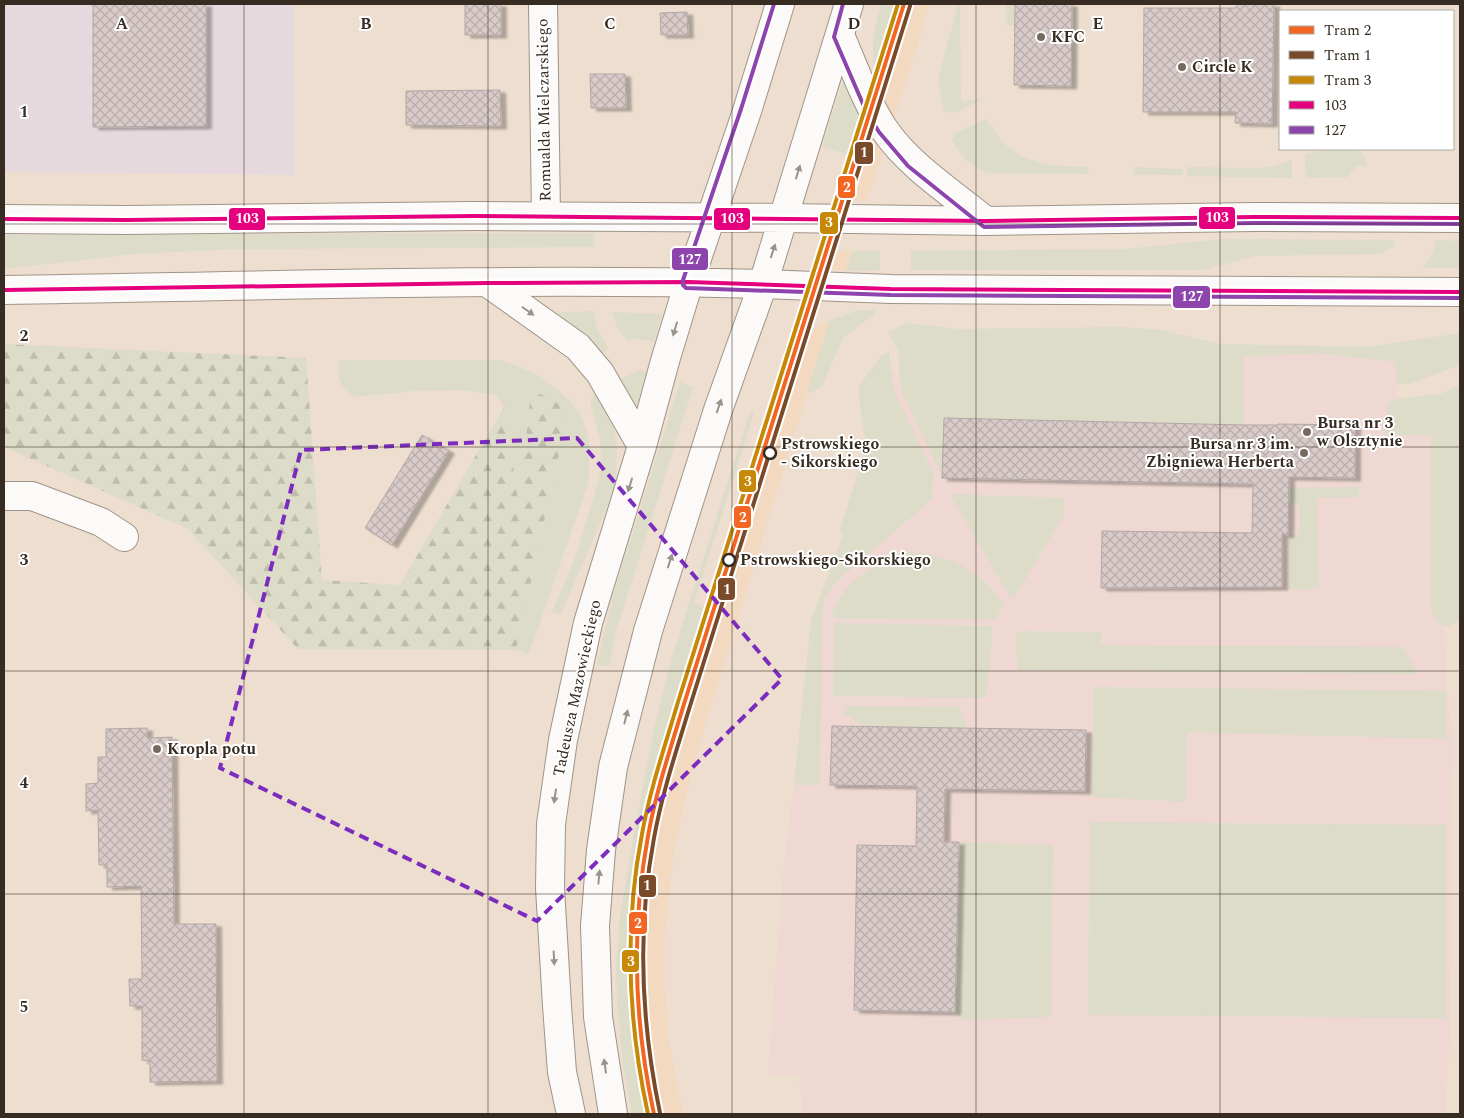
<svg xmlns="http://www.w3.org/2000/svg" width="1464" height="1118" font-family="Spectral,serif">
	<defs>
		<pattern id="forest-firs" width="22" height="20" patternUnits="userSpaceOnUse" patternTransform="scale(1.25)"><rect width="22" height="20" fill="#dddcc8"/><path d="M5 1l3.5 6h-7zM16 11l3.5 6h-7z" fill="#bebdac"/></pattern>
		<pattern id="building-cross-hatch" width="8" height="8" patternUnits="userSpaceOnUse" patternTransform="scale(1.25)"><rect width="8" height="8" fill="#d8cbc9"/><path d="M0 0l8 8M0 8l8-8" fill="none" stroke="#baaeac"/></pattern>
		<filter id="shadow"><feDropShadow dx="5.5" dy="3" stdDeviation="1" flood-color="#0004"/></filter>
	</defs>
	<rect width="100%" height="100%" fill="#eddecf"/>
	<!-- commercial -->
	<path fill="#e6d9dd" d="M4,4h290l1,171 -291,-3z"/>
	<!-- built -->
	<path fill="#f2d9c0" d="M898,4h31l-13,46 -24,75 -10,-20 -6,-26z
		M862,121l5,10 16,21 -16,48 -30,-2z
		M821,251h31l-6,20 -30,-5z
		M830,320l-126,408 -16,59 -14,63 -9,81v60l4,52 14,71h-37l-12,-77 -4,-94 7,-82 10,-50 11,-47 31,-104 104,-320z"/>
	<!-- education -->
	<path fill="#eed8d1" d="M1318,353l79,9v37l43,-5 6,297 7,40 -3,298 -5,85h-642l-4,-39 -31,-1 16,-210 10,-79 17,-164 32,-85 -3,-6 26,-83 -6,-42 -1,-19 22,-30 19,25 343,-24z"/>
	<!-- green -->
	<path fill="#dddcc8" d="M881,4h17l-22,72c-5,-26 -3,-47 5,-72z
		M958,4h2l1,97 22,-2 -29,14 -10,-1 -6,-32z
		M1006,4h9l-1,22 -8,-1z
		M1072,4h3l-1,82h-3z
		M847,68l9,38 6,15 -11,34 -29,-8z
		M986,119c7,8 12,19 20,26 25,22 51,21 82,22l1,7 -98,-1c-21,-5 -28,-15 -39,-33l4,-7z
		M1324,149h32l9,7 2,11 -10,-2 -9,12 -42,1 -1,-23z
		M1292,160v18l-104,-2 -1,-9 76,1 12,-2z
		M1134,167l49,2v6h-49z
		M422,233h172v14l-356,2 -104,5 -130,15v-34z
		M1222,239l171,1 2,6 -15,8 -125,2 -51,14h-293v-19l215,-2z
		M1436,240l24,1v27h-37l9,-13z
		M852,251h28v19l-34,1z
		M860,310h15l-1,4 -31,24 -21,48 -11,7 -4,-1 23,-72z
		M593,311l5,19 10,18 -6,5 -31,-27 -19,-13z
		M612,312l50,2 -8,27 -20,-2 -6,2 -10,-12z
		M906,323l52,6 165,-2 38,3 59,14 148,3 92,-14v32l-50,19h-13l-1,-22 -78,-9 -75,4 1,68 -300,-7 -2,57 -40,-83 -2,-11 -2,-31 -10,-18z
		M889,351l3,31 4,14 37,76 -1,27 -96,83 -12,16 -2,24 -2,163h-26l17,-164 32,-85 -3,-6 26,-83 -6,-42 -1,-19 22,-30z
		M338,360h163l35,14 23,17 13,12 9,12 6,16 3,19 -2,34 -59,170 -13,-4 53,-241 -38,-19 -12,120 -15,-103 -7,-12 -34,-5 -48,1 -60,6c-16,-11 -17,-17 -17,-37z
		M640,370l8,2 -12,38 -17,-30z
		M680,382l13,5 -76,242 -8,37 -12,-1 16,-69z
		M1460,385v235l-11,6 -10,-2 -8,-13v-176h-47l4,-32 9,-4 43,-5z
		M596,393l17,30 4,25 -2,36 -10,28 -44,102 -9,-2 23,-54 24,-78 2,-17 -1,-24 -10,-36 2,-5z
		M750,412l4,1 -60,190 13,5c-28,82 -58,168 -70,254 -12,83 -10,171 9,252h-14l-9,-50 -6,-63 -1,-31 4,-53 16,-93 18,-96 19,-74z
		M1359,487v10l-42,1 2,91h-31v-54l12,-1v-29h-11v-17z
		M950,494l114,4v17l-50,83 -4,-1z
		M910,552l22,3 23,6 32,22 17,22 -9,14h-159l-4,-5c12,-34 46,-53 78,-62z
		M834,623l159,3 -7,72 -153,-2z
		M1021,631l80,1v13l301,2 17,27 -401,-4 -3,-35z
		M1094,687l352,4v48l-259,-7 -1,70 -94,-5z
		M847,706l111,1 10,21 -104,-2 -20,-12z
		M1090,822l357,3 -2,193 -357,-3z
		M959,842l94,3 -2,172 -88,3 -8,-8z"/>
	<!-- forest -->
	<path fill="url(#forest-firs)" d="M4,344l302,14 16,222 78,5 104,-178 15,100 12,-118 38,20 -53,241 -218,-1 -110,-120 -184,-82z"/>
	<!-- building -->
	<path fill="url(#building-cross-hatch)" stroke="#b3a7a5" filter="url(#shadow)" d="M93,4h113v122l-113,1z
		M465,4h36v31h-36z
		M1015,4h57l-1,82 -57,-1z
		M1237,4h37l-2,120 -37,-1 1,-11h-93l1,-104h92z
		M687,12l1,23h-27l-1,-22z
		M590,74h35l1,34h-35z
		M500,90l1,36 -95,-1v-34z
		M944,418l300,7h34v-1l77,1v53l-66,-1 -1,58 -6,-1v53l-181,1 1,-57 150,2 1,-49 -311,-6z
		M422,435l27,16 -57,94 -27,-17z
		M832,726l254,4 -1,61 -140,-2 -1,53h15l-4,170 -101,-2 3,-165 59,1 1,-60 -87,-1z
		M147,728v10l25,-1 2,187h42l1,157 -67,1v-21l-8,-1v-54h-12l-1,-27h13l-1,-93 -34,1v-22h-8l-1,-55 -12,1v-27l12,-1v-26h8v-28z"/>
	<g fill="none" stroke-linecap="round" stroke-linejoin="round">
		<defs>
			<path id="minor" d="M543,4l3,212
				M840,35c13,30 26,67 44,94 25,37 68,64 102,92
				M784,218l202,3 268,-4 206,1
				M488,283l90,64 22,26 42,73
				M4,496h28l69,26 23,15
				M571,1114l-9,-42 -5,-66 -7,-118 1,-64 12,-84 25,-117 54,-177 23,-85 24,-79
				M613,1114l-15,-97 -3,-91 6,-76 12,-83 35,-136 70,-221 45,-126 128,5 569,3"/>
			<path id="major" d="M4,219l122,1 348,-4 310,2
				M689,282l58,-171 33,-107
				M4,290c253,-4 506,-12 759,-6l86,-280"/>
		</defs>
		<!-- minor casing -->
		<use href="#minor" stroke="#9f9489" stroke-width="30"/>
		<!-- major casing -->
		<use href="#major" stroke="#9f9489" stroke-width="30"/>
		<!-- minor -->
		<use href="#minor" stroke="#fcfaf8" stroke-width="28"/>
		<!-- major -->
		<use href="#major" stroke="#fcfaf8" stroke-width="28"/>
		<defs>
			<path id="bus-1" d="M4,219l122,1 348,-4 512,5 268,-4 206,1
				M4,290l484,-7 201,-1 202,7 569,3"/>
			<path id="bus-2" d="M774,4l-33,105 -58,171v5l3,3 205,7 569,3
				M843,4l-9,33 32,74 13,21 29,34 76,61 270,-4 206,1"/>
		</defs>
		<!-- bus-1 casing -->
		<use href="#bus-1" stroke="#fff" stroke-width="8"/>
		<!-- bus-2 casing -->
		<use href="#bus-2" stroke="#fff" stroke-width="8"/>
		<!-- bus-1 -->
		<use href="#bus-1" stroke="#e5007d" stroke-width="4"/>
		<!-- bus-2 -->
		<use href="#bus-2" stroke="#8e44ad" stroke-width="4"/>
		<defs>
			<path id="tram-1" d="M654,1114c-20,-92 -23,-186 -6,-278 8,-45 23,-89 36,-132l220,-700"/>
			<path id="tram-2" d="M660,1113c-19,-91 -23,-184 -6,-275 8,-45 23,-89 36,-132l220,-700"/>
			<path id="tram-3" d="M648,1114c-20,-92 -24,-187 -6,-280 8,-45 23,-88 36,-132l220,-698"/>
		</defs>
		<!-- tram-1 casing -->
		<use href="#tram-1" stroke="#fff" stroke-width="8"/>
		<!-- tram-2 casing -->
		<use href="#tram-2" stroke="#fff" stroke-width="8"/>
		<!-- tram-3 casing -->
		<use href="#tram-3" stroke="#fff" stroke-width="8"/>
		<!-- tram-1 -->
		<use href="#tram-1" stroke="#f26522" stroke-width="4"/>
		<!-- tram-2 -->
		<use href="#tram-2" stroke="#7a4b2a" stroke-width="4"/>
		<!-- tram-3 -->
		<use href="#tram-3" stroke="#c78808" stroke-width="4"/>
	</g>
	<!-- one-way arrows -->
	<defs><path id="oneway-solid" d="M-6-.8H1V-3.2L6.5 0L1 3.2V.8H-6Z" transform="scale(1.25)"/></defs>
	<g fill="#99938c">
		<use href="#oneway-solid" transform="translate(798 172) rotate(-73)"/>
		<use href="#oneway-solid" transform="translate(773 251) rotate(-72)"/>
		<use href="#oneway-solid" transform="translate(528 311) rotate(35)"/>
		<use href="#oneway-solid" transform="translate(675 329) rotate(107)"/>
		<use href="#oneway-solid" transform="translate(719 406) rotate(-71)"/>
		<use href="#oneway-solid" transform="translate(630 485) rotate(107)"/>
		<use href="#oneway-solid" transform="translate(670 561) rotate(-72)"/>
		<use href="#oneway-solid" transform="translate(626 717) rotate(-76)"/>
		<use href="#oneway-solid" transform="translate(555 796) rotate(98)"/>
		<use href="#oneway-solid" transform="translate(599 877) rotate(-85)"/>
		<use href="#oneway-solid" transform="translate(554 958) rotate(87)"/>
		<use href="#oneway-solid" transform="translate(605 1066) rotate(-98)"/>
	</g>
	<!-- marked area -->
	<path fill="none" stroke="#7b2cbf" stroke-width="4" stroke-dasharray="10 6" stroke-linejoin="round" d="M577,438l205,241 -245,242 -317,-153 81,-318z"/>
	<!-- grid -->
	<path fill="none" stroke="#362c21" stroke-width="1" stroke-opacity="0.55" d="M244,4v1110M488,4v1110M732,4v1110M976,4v1110M1220,4v1110M4,224h1456M4,447h1456M4,671h1456M4,894h1456"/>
	<!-- markers -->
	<g fill="#766a5e" stroke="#fff" stroke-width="2">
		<circle cx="1041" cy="37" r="5"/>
		<circle cx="1182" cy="67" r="5"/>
		<circle cx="1307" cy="432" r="5"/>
		<circle cx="1304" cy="453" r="5"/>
		<circle cx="157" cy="749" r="5"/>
	</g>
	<g fill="#fff" stroke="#362c21" stroke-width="2.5">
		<circle cx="770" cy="453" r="6"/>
		<circle cx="729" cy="560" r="6"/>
	</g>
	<g text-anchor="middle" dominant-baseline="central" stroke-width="4" stroke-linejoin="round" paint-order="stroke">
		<!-- poi labels -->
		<g font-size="16" font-weight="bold" fill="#362c21" stroke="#fff" text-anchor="start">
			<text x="1051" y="37">KFC</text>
			<text x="1192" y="67">Circle K</text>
			<text x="1317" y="423">Bursa nr 3<tspan x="1317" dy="18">w Olsztynie</tspan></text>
			<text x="1294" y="444" text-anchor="end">Bursa nr 3 im.<tspan x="1294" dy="18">Zbigniewa Herberta</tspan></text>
			<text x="167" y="749">Kropla potu</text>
		</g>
		<!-- street labels -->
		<g font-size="16" fill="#362c21" stroke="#fff">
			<text transform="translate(544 110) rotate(-91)">Romualda Mielczarskiego</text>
			<text transform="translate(577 688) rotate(-78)">Tadeusza Mazowieckiego</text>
		</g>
		<!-- stop labels -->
		<g font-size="16" font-weight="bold" fill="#362c21" stroke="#fff" text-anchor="start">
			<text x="781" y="444">Pstrowskiego<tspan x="781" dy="18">- Sikorskiego</tspan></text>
			<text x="740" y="560">Pstrowskiego-Sikorskiego</text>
		</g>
	</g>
	<g font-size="16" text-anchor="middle" font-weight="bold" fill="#362c21" stroke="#fff" stroke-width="4" stroke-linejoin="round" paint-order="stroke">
		<text x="122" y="29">A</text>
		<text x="366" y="29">B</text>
		<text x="610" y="29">C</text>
		<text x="854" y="29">D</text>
		<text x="1098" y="29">E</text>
		<text x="24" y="117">1</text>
		<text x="24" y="341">2</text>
		<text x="24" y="565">3</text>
		<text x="24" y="788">4</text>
		<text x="24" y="1012">5</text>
	</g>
	<g stroke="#fff" stroke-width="2">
		<rect x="854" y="141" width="20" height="24" rx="5" fill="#7a4b2a"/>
		<rect x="837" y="175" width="19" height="24" rx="5" fill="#f26522"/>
		<rect x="1198" y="206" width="38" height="24" rx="5" fill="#e5007d"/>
		<rect x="713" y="207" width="38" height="24" rx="5" fill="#e5007d"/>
		<rect x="228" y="207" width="38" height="24" rx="5" fill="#e5007d"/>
		<rect x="819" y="211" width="20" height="24" rx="5" fill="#c78808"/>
		<rect x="671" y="247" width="38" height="24" rx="5" fill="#8e44ad"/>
		<rect x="1172" y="285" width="39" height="24" rx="5" fill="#8e44ad"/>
		<rect x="738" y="469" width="19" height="24" rx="5" fill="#c78808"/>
		<rect x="733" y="505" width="19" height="24" rx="5" fill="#f26522"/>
		<rect x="717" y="577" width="19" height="24" rx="5" fill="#7a4b2a"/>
		<rect x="638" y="874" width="19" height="24" rx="5" fill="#7a4b2a"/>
		<rect x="628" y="911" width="20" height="24" rx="5" fill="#f26522"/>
		<rect x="621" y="949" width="19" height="24" rx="5" fill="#c78808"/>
	</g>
	<g font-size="14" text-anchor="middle" font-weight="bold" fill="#fff">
		<text x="864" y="157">1</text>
		<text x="847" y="192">2</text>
		<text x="1217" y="222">103</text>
		<text x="732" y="223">103</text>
		<text x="247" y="223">103</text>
		<text x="829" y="227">3</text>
		<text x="690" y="264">127</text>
		<text x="1192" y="301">127</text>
		<text x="748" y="486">3</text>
		<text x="743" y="522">2</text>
		<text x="727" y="594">1</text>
		<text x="647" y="890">1</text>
		<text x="638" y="928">2</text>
		<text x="631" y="966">3</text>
	</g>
	<!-- border -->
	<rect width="1464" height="1118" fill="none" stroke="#362c21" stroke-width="10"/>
	<!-- legend -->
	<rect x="1279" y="10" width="175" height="140" fill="#ffffff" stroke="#afaba6"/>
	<rect x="1289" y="26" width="25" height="8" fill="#f26522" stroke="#afaba6"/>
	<text x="1324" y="35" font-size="15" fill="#362c21">Tram 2</text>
	<rect x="1289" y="51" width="25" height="8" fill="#7a4b2a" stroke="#afaba6"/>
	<text x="1324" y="60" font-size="15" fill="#362c21">Tram 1</text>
	<rect x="1289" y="76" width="25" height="8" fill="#c78808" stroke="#afaba6"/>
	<text x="1324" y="85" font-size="15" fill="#362c21">Tram 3</text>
	<rect x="1289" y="101" width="25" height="8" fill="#e5007d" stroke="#afaba6"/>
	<text x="1324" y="110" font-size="15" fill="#362c21">103</text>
	<rect x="1289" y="126" width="25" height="8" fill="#8e44ad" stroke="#afaba6"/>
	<text x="1324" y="135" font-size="15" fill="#362c21">127</text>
</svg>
